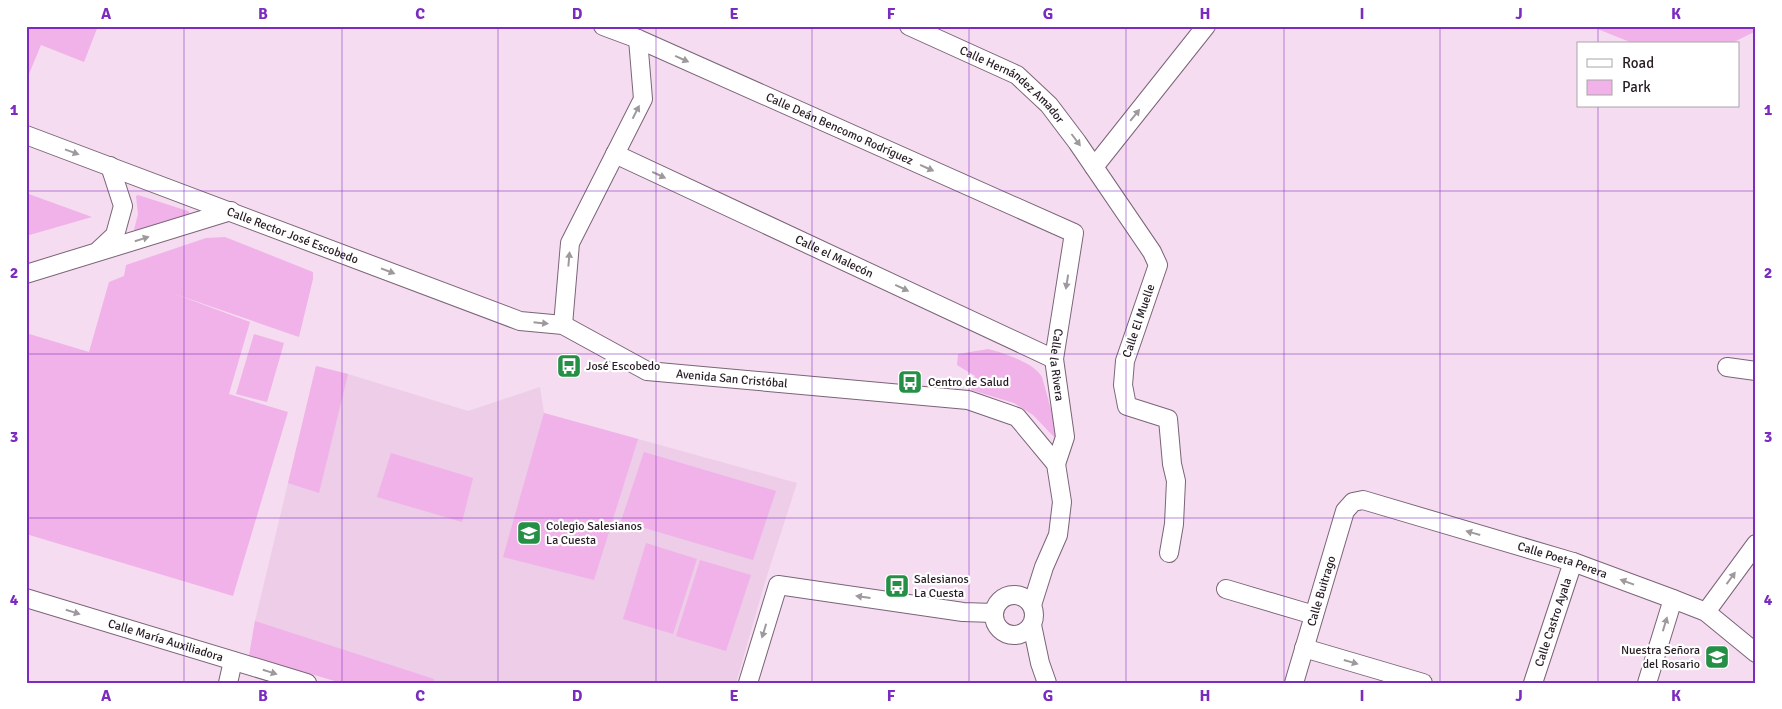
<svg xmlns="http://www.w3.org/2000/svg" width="1782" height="709" font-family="Signika,sans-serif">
	<rect width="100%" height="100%" fill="#f5dcf1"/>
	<!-- built -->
	<path fill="#edcde8" d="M316,366l32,8 120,37 72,-24 4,26 253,70 -32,99 -29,101h-394l-93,-27 6,-35z"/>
	<!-- green -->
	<path fill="#f0b2e8" d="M26,26h72l-14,36 -43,-17 -15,36z
		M1590,26h166v5l-26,13h-95z
		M26,193l66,24 -66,19z
		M138,195l50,16 3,5 -58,18 5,-20 -2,-18z
		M225,237l88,35v7l-14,58 -127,-44 78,29 -21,72 59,18 -55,184 -207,-62v-201l63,19 20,-70 15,-6 2,-11 80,-27z
		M254,334l30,9 -17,59 -31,-8z
		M988,349c16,4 46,14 54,28l16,58 -4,2 -21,-22 -19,-12 -43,-13 4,-14 -18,-11 1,-11z
		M316,366l32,8 -29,119 -31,-10z
		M544,413l94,26 -44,141 -91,-23z
		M644,452l132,39 -23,69 -132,-39z
		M391,453l82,25 -11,44 -85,-25z
		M646,543l51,16 -24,75 -50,-15z
		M700,560l51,15 -25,76 -50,-15z
		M255,621l179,58 -1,4h-91l-93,-27z"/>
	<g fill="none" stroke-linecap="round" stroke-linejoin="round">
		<defs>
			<g id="street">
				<path id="s1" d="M603,26l35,13 436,194 -20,126 11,78 -9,27"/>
				<path id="s2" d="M909,26l108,49 32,30 28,37 75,110 6,13 -33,96 -2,24 4,21 41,13 4,45 4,17 -2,43 -5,29"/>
				<path id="s3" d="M26,135l494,186 43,4 84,46 321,29 49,17 39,47 6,38 -4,33 -14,32 -12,38"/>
				<path id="s4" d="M615,154l439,205"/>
				<path d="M1094,167l112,-141"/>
				<path d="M99,250l16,-15 8,-29 -13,-40"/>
				<path d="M26,274l205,-63"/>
				<path d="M563,325l7,-82 73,-144 -5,-60"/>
				<path d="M1727,367l29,4"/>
				<path d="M1226,589l88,26"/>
				<circle cx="1014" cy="615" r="20"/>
				<path id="s5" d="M26,598l281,85"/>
				<path d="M1706,612l50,-68"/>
				<path d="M1032,625l8,38 7,20"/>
				<path d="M1304,648l119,35"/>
				<path d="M228,683l5,-22"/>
				<path d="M748,683l30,-98 185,27 31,1"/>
				<path id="s6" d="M1294,683l51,-172 8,-9 10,-2 210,62 100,37 33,13 50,41"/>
				<path id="s7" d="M1533,683l40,-121"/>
				<path d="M1647,683l26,-84"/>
			</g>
		</defs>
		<!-- street casing -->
		<use href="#street" stroke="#7b6477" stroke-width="20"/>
		<!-- street -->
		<use href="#street" stroke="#fff" stroke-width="18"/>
	</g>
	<!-- one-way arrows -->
	<defs><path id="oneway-solid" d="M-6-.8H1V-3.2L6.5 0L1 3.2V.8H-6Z" transform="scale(1.25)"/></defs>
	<g fill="#9e999d">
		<use href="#oneway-solid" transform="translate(682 59) rotate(24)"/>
		<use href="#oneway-solid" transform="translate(636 112) rotate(-63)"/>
		<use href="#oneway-solid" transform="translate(1135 115) rotate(-51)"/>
		<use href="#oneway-solid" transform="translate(1076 140) rotate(53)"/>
		<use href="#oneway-solid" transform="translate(72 152) rotate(20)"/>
		<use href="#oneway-solid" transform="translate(927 168) rotate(24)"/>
		<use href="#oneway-solid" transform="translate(659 175) rotate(25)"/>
		<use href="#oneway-solid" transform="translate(142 239) rotate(-17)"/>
		<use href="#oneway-solid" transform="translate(569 259) rotate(-85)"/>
		<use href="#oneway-solid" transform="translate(388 271) rotate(21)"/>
		<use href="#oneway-solid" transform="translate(1067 282) rotate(99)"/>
		<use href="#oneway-solid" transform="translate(902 288) rotate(25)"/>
		<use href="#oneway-solid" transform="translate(541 323) rotate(6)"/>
		<use href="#oneway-solid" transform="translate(1473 533) rotate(-164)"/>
		<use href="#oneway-solid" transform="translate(1731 578) rotate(-54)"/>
		<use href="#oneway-solid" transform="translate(1627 582) rotate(-160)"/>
		<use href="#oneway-solid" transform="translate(863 597) rotate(-172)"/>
		<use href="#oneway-solid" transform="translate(73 612) rotate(17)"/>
		<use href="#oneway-solid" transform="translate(1665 624) rotate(-73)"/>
		<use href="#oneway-solid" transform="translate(764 631) rotate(107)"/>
		<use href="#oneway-solid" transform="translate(1351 662) rotate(16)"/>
		<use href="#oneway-solid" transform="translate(270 672) rotate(17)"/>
	</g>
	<!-- grid -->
	<path fill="none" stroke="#7b2cbf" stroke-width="1" stroke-opacity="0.55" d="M184,26v657M342,26v657M498,26v657M656,26v657M812,26v657M969,26v657M1126,26v657M1284,26v657M1440,26v657M1598,26v18M1598,106v577M26,191h1730M26,354h1730M26,518h1730"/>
	<!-- icons -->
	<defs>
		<symbol id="bus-square" viewBox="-11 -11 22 22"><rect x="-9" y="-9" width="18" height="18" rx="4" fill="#258f46" stroke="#fff"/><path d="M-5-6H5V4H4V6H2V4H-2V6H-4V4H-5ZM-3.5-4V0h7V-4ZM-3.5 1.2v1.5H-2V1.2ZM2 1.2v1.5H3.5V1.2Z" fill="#fff"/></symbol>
		<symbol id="school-square" viewBox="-11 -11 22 22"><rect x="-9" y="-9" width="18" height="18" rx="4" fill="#258f46" stroke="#fff"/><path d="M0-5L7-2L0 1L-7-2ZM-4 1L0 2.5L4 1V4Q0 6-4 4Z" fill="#fff"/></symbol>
	</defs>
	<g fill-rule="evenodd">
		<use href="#bus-square" x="555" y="352" width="28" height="28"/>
		<use href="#bus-square" x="896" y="368" width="28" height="28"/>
		<use href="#school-square" x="515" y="519" width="28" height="28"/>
		<use href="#bus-square" x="883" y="572" width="28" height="28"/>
		<use href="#school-square" x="1703" y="643" width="28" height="28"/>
	</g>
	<g text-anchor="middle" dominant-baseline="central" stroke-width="4.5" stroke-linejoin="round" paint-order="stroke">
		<!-- street labels -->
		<g font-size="12" fill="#271d25" stroke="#fff">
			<text stroke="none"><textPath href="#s2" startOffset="120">Calle Hernández Amador</textPath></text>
			<text stroke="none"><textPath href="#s1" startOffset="258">Calle Deán Bencomo Rodríguez</textPath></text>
			<text stroke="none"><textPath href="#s3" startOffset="285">Calle Rector José Escobedo</textPath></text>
			<text stroke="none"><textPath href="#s4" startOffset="242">Calle el Malecón</textPath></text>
			<text transform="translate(1139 321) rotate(-71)">Calle El Muelle</text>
			<text stroke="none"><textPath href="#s1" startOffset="648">Calle la Rivera</textPath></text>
			<text stroke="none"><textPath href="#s3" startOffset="752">Avenida San Cristóbal</textPath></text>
			<text stroke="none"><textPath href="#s6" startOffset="410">Calle Poeta Perera</textPath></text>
			<text stroke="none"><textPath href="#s6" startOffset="96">Calle Buitrago</textPath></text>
			<text stroke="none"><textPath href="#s7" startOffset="64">Calle Castro Ayala</textPath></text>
			<text stroke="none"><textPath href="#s5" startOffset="146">Calle María Auxiliadora</textPath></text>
		</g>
		<!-- poi labels -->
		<g font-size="12" fill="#271d25" stroke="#fff" text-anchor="start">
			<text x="586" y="366">José Escobedo</text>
			<text x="928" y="382">Centro de Salud</text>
			<text x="546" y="526">Colegio Salesianos<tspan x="546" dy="14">La Cuesta</tspan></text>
			<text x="914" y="579">Salesianos<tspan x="914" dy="14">La Cuesta</tspan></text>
			<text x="1700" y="650" text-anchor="end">Nuestra Señora<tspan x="1700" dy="14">del Rosario</tspan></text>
		</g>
	</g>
	<!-- border -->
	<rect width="1782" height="709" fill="none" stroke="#ffffff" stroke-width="55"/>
	<!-- legend -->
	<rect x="1577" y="42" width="162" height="65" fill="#ffffff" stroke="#a9a5a8"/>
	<rect x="1587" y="59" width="25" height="8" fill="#ffffff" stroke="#a9a5a8"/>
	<text x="1622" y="68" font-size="15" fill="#271d25">Road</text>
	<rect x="1587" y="80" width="25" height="15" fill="#f0b2e8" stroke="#a9a5a8"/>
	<text x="1622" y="92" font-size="15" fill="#271d25">Park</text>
	<rect x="28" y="28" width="1726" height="654" fill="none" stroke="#7b2cbf" stroke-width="2"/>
	<g font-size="16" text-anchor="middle" font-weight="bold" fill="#7b2cbf">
		<text x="106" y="19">A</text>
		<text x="263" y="19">B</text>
		<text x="420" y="19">C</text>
		<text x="577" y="19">D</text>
		<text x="734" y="19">E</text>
		<text x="891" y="19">F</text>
		<text x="1048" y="19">G</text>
		<text x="1205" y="19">H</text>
		<text x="1362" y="19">I</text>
		<text x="1519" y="19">J</text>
		<text x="1676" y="19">K</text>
		<text x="14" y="115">1</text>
		<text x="1768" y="115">1</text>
		<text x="14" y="278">2</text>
		<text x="1768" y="278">2</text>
		<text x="14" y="442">3</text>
		<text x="1768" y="442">3</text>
		<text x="14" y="605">4</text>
		<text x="1768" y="605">4</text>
		<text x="106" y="701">A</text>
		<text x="263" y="701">B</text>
		<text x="420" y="701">C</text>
		<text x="577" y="701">D</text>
		<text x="734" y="701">E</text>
		<text x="891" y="701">F</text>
		<text x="1048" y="701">G</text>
		<text x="1205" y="701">H</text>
		<text x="1362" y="701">I</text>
		<text x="1519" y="701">J</text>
		<text x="1676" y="701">K</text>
	</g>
</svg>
